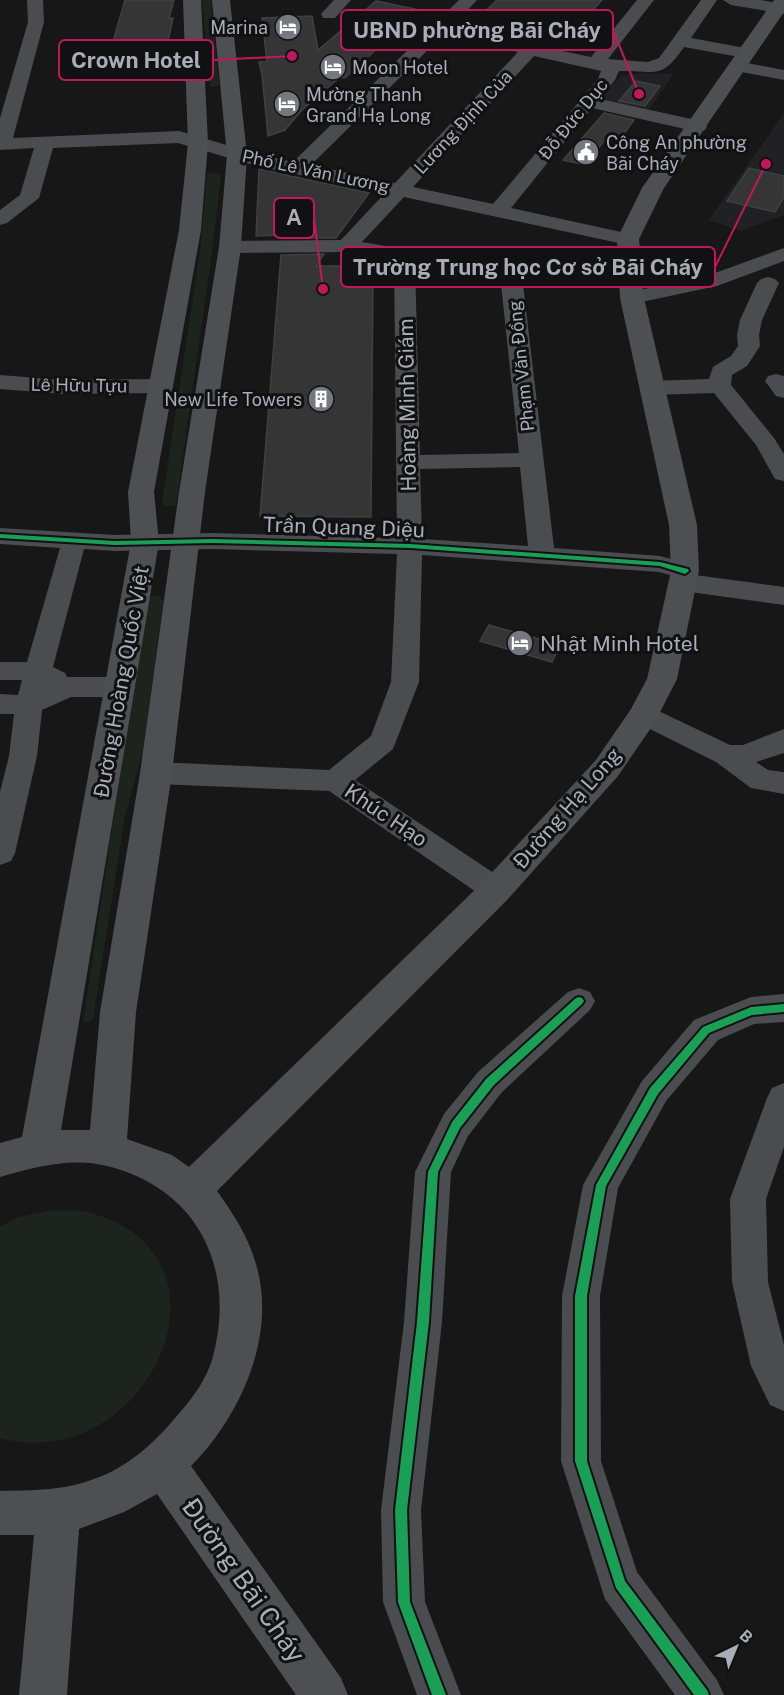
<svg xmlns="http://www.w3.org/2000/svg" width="784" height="1695" font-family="'Public Sans',sans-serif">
	<rect width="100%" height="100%" fill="#171717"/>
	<!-- built -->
	<path fill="#212123" d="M647,73l27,1 -27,38 -48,-10 22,-27z
		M784,113v102l-43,16 -32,-11z"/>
	<!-- green -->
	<path fill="#1d241e" d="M202,0h9l8,86 -9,1z
		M210,173h9l2,3 -9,76 -36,253 -10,2 -3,-3v-8l37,-244 7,-77z
		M151,596h9l3,6 -20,148 -18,66 -32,203 -4,3h-6l63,-419z
		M51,1210c11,1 25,-1 36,2 164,41 60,266 -87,226v-211l16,-9z"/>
	<!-- building -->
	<path fill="#353536" stroke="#3f4043" stroke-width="1.5" d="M125,0h49l-5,18h4l-6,28 -55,-1z
		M497,0h105l-44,48 -91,-19z
		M376,1l43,9 -74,68 -5,-1 -39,34 -16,19 -17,6 -6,-62 -3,-12h8l-5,-44 50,-2 6,34z
		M636,81l24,5 -15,20 -26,-5z
		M604,113l30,7 -14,19 -12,-3 -23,29 -22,-5z
		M749,168l35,8v21l-9,15 -48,-11z
		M259,169l110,24 -33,45h-54l1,-3 -27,1z
		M324,254l-8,12h57l-2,251 -111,-1 21,-261z
		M489,625l71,20 -8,17 -72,-21z"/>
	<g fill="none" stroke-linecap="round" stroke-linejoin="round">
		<!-- minor -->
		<path fill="#4b4c50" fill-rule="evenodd" d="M27,0h16l1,22 -31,116 166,-7 78,23 36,8 166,-162h18l-26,28 140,29 46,-57h17l-46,59 40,3 11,-4 42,-58h16l-26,38 54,10 6,1 3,4 -3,4 -6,1 -61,-11c-23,34 -29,23 -65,24l-4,9 -15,19 105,23 2,4 -2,4 -7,2 -106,-24 -81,100 124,27 3,4 -3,4 -7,2 -224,-48 -42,45 148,25 13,17 31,264 106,8 34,9 4,6 -3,4 89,12v18l-101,-14 -9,-3 -4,-6 4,-6 -15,-4 -237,-17 -3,127 -26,67 -38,31 152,102 4,8 -4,8 -11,4 -11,-4 -156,-107 -173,-7 -10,-3 -4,-8 4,-8 10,-3 173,8 42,-34 20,-54 6,-128 -185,-5 -97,2 -31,-2 -31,118 12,6 2,4h54l10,3 4,7 -4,7 -10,3h-50l-29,13 -5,46 -22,97 -4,8 -11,4v-73l9,-36 5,-42h-14v-20l18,1 4,-15h-22v-18h27l33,-114 -60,-4v-16l115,7 97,-2 185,5 -3,-278 -47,-8 -117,1 -7,-2 -3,-4 3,-4 7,-2 111,-1 44,-47 -132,-28 -75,-22 -125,5 -14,50 -32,25 -7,2v-15l20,-15 14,-47 -34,2v-32l28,-96zM442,36l76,16 -123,131 -84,-18zM534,56l67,15 -3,8 -105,125 -80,-17zM415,263l81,13 5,8 18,169 -99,2zM520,467l8,79 -106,-7 -2,-70z
			M334,0h17l-16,18h-12l-2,-4z
			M723,0h38l23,4v10l-53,-9z
			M737,61l47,9v10l-53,-10 -3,-4 3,-4z
			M784,248v13l-67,25 -85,18 -8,-1 -3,-5 3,-5 80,-16z
			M768,277l7,2 4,4 -17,37 -3,15 1,11 -13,20 -15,9 -1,10 43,53 10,16v27l-9,-2 -19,-34 -42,-52 -63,2 -8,-2 -3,-5 3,-5 8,-2 58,-2 4,-12 18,-11 7,-10 -1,-11 3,-15 17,-37 4,-4z
			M776,374l8,2v22l-8,-2 -11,-15 3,-5z
			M0,375l63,5 96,-1 8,2 3,5 -3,5 -8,2 -96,1 -63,-5z
			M644,704l86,41h13l41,-16v24l-28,9 12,8 16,2v22l-33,-6 -35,-26 -82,-41 -4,-7 4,-7z
			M579,988l11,4 5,9 -5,9 -88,82 -34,44 -17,36 -9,150 -21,188 4,92 36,93h-44l-34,-93 -2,-92 23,-188 11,-150 29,-58 34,-42 90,-80z
			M784,994v28l-30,2 -36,16 -52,61 -48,87 -18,108 1,165 36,111 80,108 7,15h-49l-70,-96 -44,-138 1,-165 21,-111 59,-104 52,-61 57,-23z
			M784,1083v64l-18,52 2,83 16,63v66l-14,-6 -19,-39 -19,-84 -2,-83 37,-101 5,-10z"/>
		<!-- major -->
		<path fill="#4d4f52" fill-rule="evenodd" d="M183,0h18l7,143 -7,87 -47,262 5,50 -98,588h29l10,-118 40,-239 39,-281 40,-245 8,-92 -15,-155h18l17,155 -6,92 -36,245 -33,281 -36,239 -9,127 45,16 17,12 295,-286 112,-121 35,-51 16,-30 24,-108 -2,-46 -49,-227 -3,-59 25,-51 132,-188h10v12l-120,176 -25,51 5,59 53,227 2,46 -22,108 -22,43 -37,54 -110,123 -291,292c18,25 34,50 41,81 17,69 -20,147 -67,194l150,212 7,17h-52l-139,-201 -33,18 -45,17 -12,166h-48l15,-160h-34v-44c33,-1 63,0 94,-12 33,-11 60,-36 82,-62 15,-17 29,-35 36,-57 25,-89 -12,-171 -105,-194 -35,-9 -73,1 -107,11v-34l22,-6 109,-595 -3,-50 51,-262 9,-87z"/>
		<defs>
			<path id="cycleway" d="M0,534l115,7 97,-2 198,5 250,18 28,7 1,2 -4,3 -25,-8 -250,-18 -198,-5 -97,2 -115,-7z
				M579,997l3,1 2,3 -2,3 -88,81 -34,43 -22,44 -9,150 -22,188 3,92 36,93h-14l-34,-93 -3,-92 22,-188 11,-150 24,-50 34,-43 90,-81z
				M784,1004v8l-32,3 -43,18 -51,61 -52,92 -19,110v165l38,120 82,109 2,5h-15l-78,-107 -41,-127v-165l21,-111 54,-97 53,-61 48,-20z"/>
		</defs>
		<!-- cycleway casing -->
		<use href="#cycleway" stroke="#111113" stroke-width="4"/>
		<!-- cycleway -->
		<use href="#cycleway" fill="#1a9f57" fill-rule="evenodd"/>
	</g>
	<!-- icons -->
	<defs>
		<symbol id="hotel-disc" viewBox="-11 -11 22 22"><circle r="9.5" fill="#757880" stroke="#111113"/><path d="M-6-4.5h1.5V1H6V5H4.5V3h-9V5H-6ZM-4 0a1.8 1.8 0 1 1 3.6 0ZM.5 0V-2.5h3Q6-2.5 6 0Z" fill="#fff"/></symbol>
		<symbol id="civic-disc" viewBox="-11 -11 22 22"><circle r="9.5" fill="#757880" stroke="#111113"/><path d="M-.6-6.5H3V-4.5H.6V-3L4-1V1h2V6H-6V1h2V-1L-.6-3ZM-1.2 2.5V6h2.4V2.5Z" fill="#fff"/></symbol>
		<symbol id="building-disc" viewBox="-11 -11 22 22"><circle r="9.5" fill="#757880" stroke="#111113"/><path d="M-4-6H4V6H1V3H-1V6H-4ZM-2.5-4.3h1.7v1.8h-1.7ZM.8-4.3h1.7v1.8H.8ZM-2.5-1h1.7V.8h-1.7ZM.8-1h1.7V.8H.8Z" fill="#fff"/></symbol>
	</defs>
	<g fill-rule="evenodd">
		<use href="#hotel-disc" x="273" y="12" width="30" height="30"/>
		<use href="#hotel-disc" x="318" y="52" width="30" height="30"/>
		<use href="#hotel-disc" x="272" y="89" width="30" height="30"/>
		<use href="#civic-disc" x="571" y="137" width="30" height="30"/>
		<use href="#building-disc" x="306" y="384" width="30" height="30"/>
		<use href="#hotel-disc" x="505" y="628" width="30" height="30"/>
	</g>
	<g text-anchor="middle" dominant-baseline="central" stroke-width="6" stroke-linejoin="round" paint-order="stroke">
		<!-- far-poi labels -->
		<g font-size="18" fill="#a8adb8" stroke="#111113" text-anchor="start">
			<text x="268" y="27" text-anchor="end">Marina</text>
			<text x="352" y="67">Moon Hotel</text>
			<text x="306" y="94">Mường Thanh<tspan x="306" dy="21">Grand Hạ Long</tspan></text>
			<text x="606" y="142">Công An phường<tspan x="606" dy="21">Bãi Cháy</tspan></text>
			<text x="302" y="399" text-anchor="end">New Life Towers</text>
		</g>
		<!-- far-street labels -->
		<g font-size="18" fill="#a8adb8" stroke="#111113">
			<text transform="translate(573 119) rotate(-51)">Đỗ Đức Dục</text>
			<text transform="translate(463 122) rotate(-47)">Lương Định Của</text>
			<text transform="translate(316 171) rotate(12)">Phố Lê Văn Lương</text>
			<text transform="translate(521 366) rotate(-96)">Phạm Văn Đồng</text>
			<text transform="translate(79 385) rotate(1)">Lê Hữu Tựu</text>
		</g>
		<!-- street labels -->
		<g font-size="21" fill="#a8adb8" stroke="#111113">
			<text transform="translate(407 405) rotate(-91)">Hoàng Minh Giám</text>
			<text transform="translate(344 527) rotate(2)">Trần Quang Diệu</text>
			<text transform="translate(121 682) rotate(-80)">Đường Hoàng Quốc Việt</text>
			<text transform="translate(567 808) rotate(-49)">Đường Hạ Long</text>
			<text transform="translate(386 815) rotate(34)">Khúc Hạo</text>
		</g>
		<!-- poi labels -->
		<g font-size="21" fill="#a8adb8" stroke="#111113" text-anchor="start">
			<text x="540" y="643">Nhật Minh Hotel</text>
		</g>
		<!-- near-street labels -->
		<g font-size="26" fill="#a8adb8" stroke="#111113">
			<text transform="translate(244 1580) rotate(55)">Đường Bãi Cháy</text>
		</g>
	</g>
	<!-- callouts -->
	<path fill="none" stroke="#c2185b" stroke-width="2" d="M639 94L613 30M292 56L213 60M323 289L314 218M766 164L715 267"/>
	<g fill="#c2185b" stroke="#111113" stroke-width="2">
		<circle cx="639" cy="94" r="6"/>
		<circle cx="292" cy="56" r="6"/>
		<circle cx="323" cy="289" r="6"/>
		<circle cx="766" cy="164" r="6"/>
	</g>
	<g fill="#111113" stroke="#c2185b" stroke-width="2">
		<rect x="341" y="10" width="272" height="40" rx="6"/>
		<rect x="59" y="40" width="154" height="40" rx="6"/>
		<rect x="274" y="198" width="40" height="40" rx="6"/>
		<rect x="341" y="247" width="374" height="40" rx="6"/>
	</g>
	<g font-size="22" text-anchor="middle" font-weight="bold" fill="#a8adb8">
		<text x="477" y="38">UBND phường Bãi Cháy</text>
		<text x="136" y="68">Crown Hotel</text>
		<text x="294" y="225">A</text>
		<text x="528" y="275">Trường Trung học Cơ sở Bãi Cháy</text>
	</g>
	<!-- north arrow -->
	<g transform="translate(736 1647) rotate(43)" stroke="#111113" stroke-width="4.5" paint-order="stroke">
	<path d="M0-4.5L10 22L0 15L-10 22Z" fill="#a8adb8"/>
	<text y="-9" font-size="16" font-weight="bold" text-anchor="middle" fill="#a8adb8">B</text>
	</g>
</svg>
